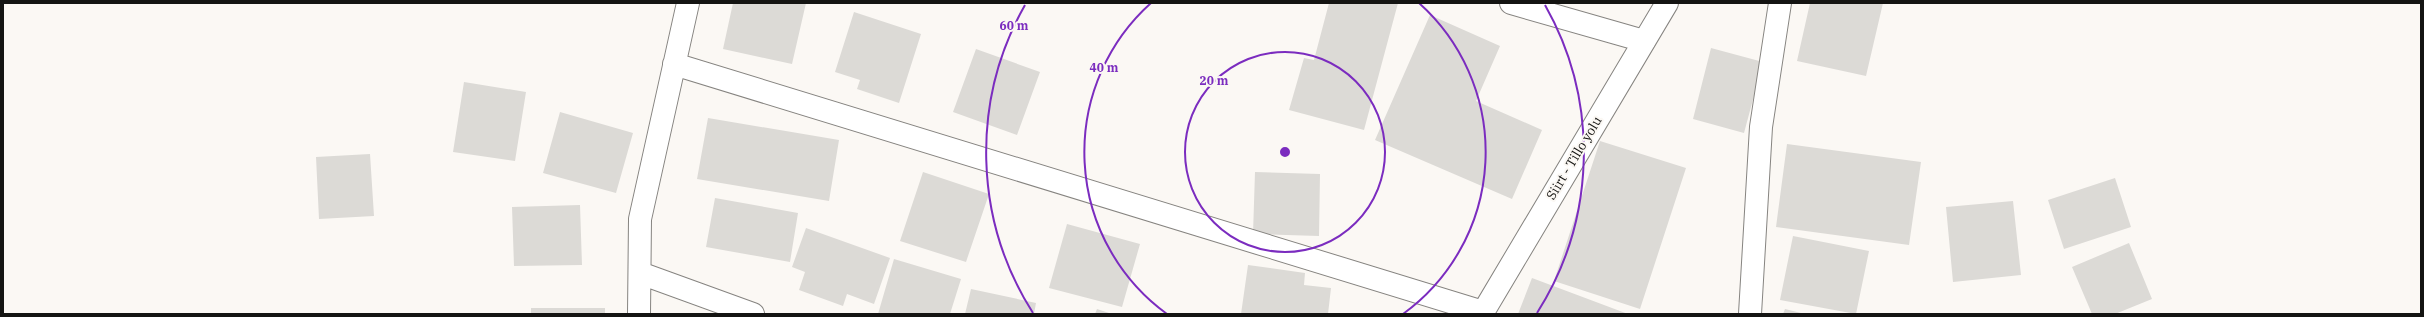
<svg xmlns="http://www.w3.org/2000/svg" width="2424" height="317" font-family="'IBM Plex Serif',serif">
	<rect width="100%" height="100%" fill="#fbf8f4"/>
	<!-- building -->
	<path fill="#dcdad6" d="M733,3h73l-14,61 -69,-15z
		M1329,3h69l-34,127 -75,-20 15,-52 10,2z
		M1810,3h73l-17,73 -69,-15z
		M854,12l67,22 -22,69 -42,-14 3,-9 -25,-8z
		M1430,15l70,31 -24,55 66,29 -30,69 -137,-59z
		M1711,48l52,14 -19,71 -51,-14z
		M976,49l64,23 -23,63 -64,-23z
		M464,82l62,10 -11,69 -62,-9z
		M560,112l73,21 -17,60 -73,-20z
		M708,118l131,22 -10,61 -132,-22z
		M1600,141l86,27 -46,141 -86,-28z
		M1787,144l134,18 -12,83 -133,-18z
		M370,154l4,62 -55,3 -3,-62z
		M923,172l66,22 -23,68 -66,-21z
		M1255,172l65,2 -1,62 -66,-2z
		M2115,178l16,49 -67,22 -16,-49z
		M715,198l83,15 -8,49 -84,-15z
		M2013,201l8,74 -68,7 -7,-75z
		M580,205l2,60 -68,1 -2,-59z
		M1067,224l73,20 -18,63 -73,-19z
		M806,228l84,30 -16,46 -27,-10 -4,12 -44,-16 6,-18 -13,-5z
		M1793,236l76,15 -13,63 -76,-14z
		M2129,243l23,56 -37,15h-23l-20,-47z
		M894,259l67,20 -11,35h-72z
		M1248,265l57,8 -1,12 27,3 -3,26h-87z
		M1532,278l96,36h-110z
		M971,289l65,14 -2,11h-69z
		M531,308h74v6h-74z
		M1097,309l15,5h-17z
		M1785,309l16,4v1h-18z"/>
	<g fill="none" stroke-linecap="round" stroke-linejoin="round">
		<defs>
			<path id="minor" d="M1511,3l133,38
				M674,64l809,248
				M640,273l113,41
				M639,314l1,-95 48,-216
				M1750,314l11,-187 19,-124"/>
			<path id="secondary" d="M1482,314l185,-311"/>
		</defs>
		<!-- minor casing -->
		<use href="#minor" stroke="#868480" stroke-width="24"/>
		<!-- secondary casing -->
		<use href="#secondary" stroke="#868480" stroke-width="24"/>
		<!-- minor -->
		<use href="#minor" stroke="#fff" stroke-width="22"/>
		<!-- secondary -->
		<use href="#secondary" stroke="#fff" stroke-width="22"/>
	</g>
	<!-- distance rings -->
	<g fill="none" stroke="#7b2cbf" stroke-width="2">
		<circle cx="1285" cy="152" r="100"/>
		<path d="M1167 314A200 200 0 0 1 1151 3M1419 3A200 200 0 0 1 1403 314"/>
		<path d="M1033 313A299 299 0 0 1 1025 5M1545 5A299 299 0 0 1 1537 313"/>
	</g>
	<g text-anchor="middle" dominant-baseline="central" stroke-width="4" stroke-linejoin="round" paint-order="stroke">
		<!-- street labels -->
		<g font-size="13" fill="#141412" stroke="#fbf8f4">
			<text transform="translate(1574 158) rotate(-59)">Siirt - Tillo yolu</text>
		</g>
	</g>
	<circle cx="1285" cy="152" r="6" fill="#7b2cbf" stroke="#fbf8f4" stroke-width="2"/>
	<g font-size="12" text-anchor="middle" font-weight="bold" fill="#7b2cbf" stroke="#fbf8f4" stroke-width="4" stroke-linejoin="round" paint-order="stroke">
		<text x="1014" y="30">60 m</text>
		<text x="1104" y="72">40 m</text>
		<text x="1214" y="85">20 m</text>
	</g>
	<!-- border -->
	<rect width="2424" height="317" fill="none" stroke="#141412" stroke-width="8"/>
</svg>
